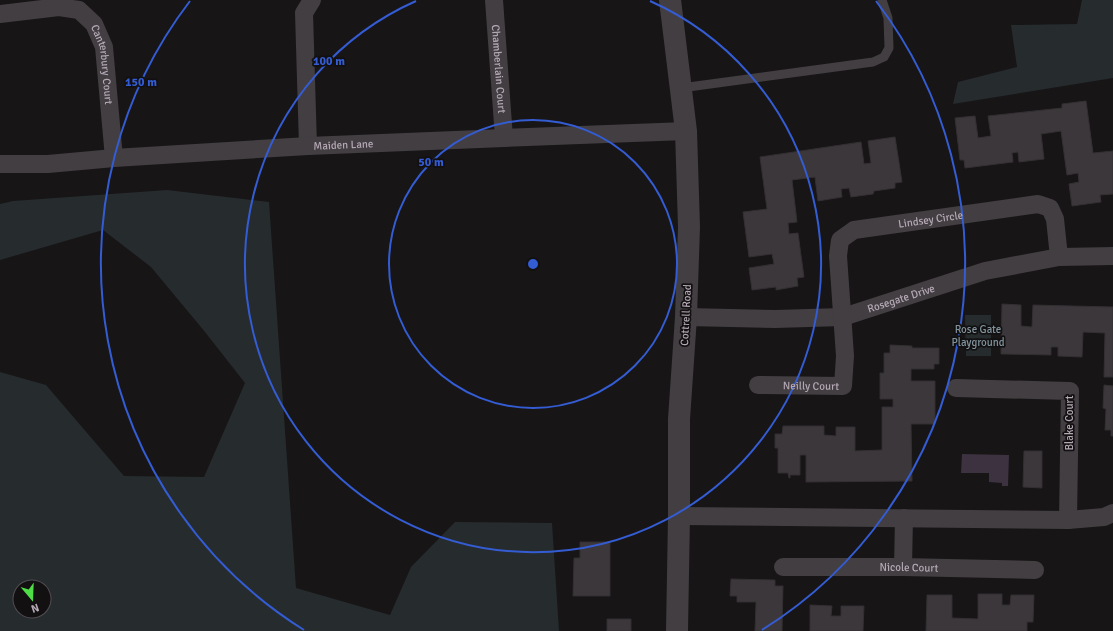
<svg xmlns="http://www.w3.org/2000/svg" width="1113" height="631" font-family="Signika,sans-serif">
	<rect width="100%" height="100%" fill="#171516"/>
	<!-- green -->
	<path fill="#262b2e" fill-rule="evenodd" d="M1082,0h31v78l-160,26 5,-22 59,-15 -6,-42 66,-1z
		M167,190l102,12 27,386 94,27 21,-48 44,-45 97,1 7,108h-559v-259l46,13 78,91 80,1 41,-94 -40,-51 -54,-65 -48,-37 -103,30v-56l13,-3zM20,587h24v24h-24z
		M965,315h26v41h-25z"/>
	<!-- water -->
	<path fill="#3c3240" d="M962,454l47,1 -1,31h-6v-3l-13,-1v-9h-28z"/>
	<!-- building -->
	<path fill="#3c373b" stroke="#332f32" d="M1086,101l7,52 20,-2v43l-13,1 1,7 -29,4 -3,-22 10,-2 -1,-9 -11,2 -6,-44 -20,3 3,25 -25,3 -1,-10 -6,1 1,9 -48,6 -1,-8h-4l-5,-42 20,-2 3,22 13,-2 -3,-20 74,-8v-4z
		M895,137l7,45 -7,1v5l-21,3 -1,3 -22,3 -2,-9 -8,1 1,8 -24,4 -3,-24 -23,3 5,42 -9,1 1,11 9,-1 6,44 -7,1 1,8 -22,4v-3l-24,3 -3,-22 25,-4 -2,-10 -23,3 -6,-45 24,-3 -7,-52 101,-15 3,22 7,-1 -3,-22z
		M1002,304l19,1v21l11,1 1,-22 80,2v70h-9l1,-44 -22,-1 -1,25 -24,-1v-9h-7v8l-50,-1z
		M890,345l22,1v2h27v16h-5v5h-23v12h24v43h-24l1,57 -106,1v-27h-6v20h-10v3h-1l-1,-5h-10v-25h-3v-14h7l1,-8h41v9l12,1v-9h19v24l27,-1v-43h11v-8h-13v-26h4v-20h6z
		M1104,385l9,1v50h-2v-6h-6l1,-21 -3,-1z
		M1024,451h18v37l-19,-1z
		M580,542h30v54h-37l1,-38h6z
		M731,579l44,1v6h8l-1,45h-27l1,-29h-19v-6h-7z
		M978,594h24v11h8l1,-10h23l-1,27h-6v9h-101l1,-36h25v23l26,1z
		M810,605l22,1 -1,10h10v-10h23l-1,25h-53z
		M607,619h24v12h-24z"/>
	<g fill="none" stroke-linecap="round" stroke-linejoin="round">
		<!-- service -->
		<path stroke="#423e42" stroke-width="9" d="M681,88l192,-26 11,-5 5,-9 -1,-30 -6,-18"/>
		<!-- minor -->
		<g stroke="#423e42" stroke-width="18">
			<path id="s1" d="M494,0l10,138"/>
			<path id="s2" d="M0,14l59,-7 20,3 15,14 10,23 10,111"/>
			<path d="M308,146l-4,-133 8,-13"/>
			<path id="s3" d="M0,164h48l66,-6 194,-12 196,-8 182,-7"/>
			<path id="s4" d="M686,317l89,2 68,-2 142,-46 74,-14 54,-1"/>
			<path id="s5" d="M758,385l85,1 2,-30 -7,-100 2,-16 14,-10 184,-26 12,4 5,11 4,38"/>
			<path d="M956,388l114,3 -2,129"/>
			<path d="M679,516l389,4 36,-3 9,-4"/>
			<path id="s6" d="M783,567h120l132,3"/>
			<path d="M903,567l1,-49"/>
		</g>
		<!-- tertiary -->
		<path stroke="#423e42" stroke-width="22" d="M670,0l16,131 3,96 -3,90 -7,102v97l-2,115"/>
	</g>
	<!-- distance rings -->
	<g fill="none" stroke="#345cd3" stroke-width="2">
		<circle cx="533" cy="264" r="144"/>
		<path d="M650 1A288 288 0 1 1 416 1"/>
		<path d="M304 630A432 432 0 0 1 190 1M876 1A432 432 0 0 1 762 630"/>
	</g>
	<g text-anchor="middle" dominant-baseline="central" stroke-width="3.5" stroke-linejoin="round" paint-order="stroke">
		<!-- street labels -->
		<g font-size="11" fill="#b5a9b5" stroke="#121011">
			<text stroke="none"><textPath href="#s2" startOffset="142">Canterbury Court</textPath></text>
			<text stroke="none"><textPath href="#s1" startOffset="69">Chamberlain Court</textPath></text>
			<text stroke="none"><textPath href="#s3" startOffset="344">Maiden Lane</textPath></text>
			<text stroke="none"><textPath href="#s5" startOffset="326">Lindsey Circle</textPath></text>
			<text stroke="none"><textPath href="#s4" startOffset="218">Rosegate Drive</textPath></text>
			<text transform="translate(686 315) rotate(-87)">Cottrell Road</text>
			<text stroke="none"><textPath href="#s5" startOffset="53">Neilly Court</textPath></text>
			<text transform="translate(1069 423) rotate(-90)">Blake Court</text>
			<text stroke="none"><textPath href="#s6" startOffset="126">Nicole Court</textPath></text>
		</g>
		<!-- park labels -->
		<g font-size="11" fill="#82949e" stroke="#121011">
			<text x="978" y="329">Rose Gate<tspan x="978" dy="13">Playground</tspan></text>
		</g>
	</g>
	<circle cx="533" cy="264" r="6" fill="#345cd3" stroke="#121011" stroke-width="2"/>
	<g font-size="12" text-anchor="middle" font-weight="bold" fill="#345cd3" stroke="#121011" stroke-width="3.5" stroke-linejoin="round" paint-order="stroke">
		<text x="329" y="65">100 m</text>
		<text x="141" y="86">150 m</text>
		<text x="431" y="166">50 m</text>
	</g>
	<!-- north arrow -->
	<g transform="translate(32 599) rotate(161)"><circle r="19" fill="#121011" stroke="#534d53"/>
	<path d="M0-3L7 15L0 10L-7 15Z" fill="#4edd47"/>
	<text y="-6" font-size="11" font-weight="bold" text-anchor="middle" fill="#b5a9b5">N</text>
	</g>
</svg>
